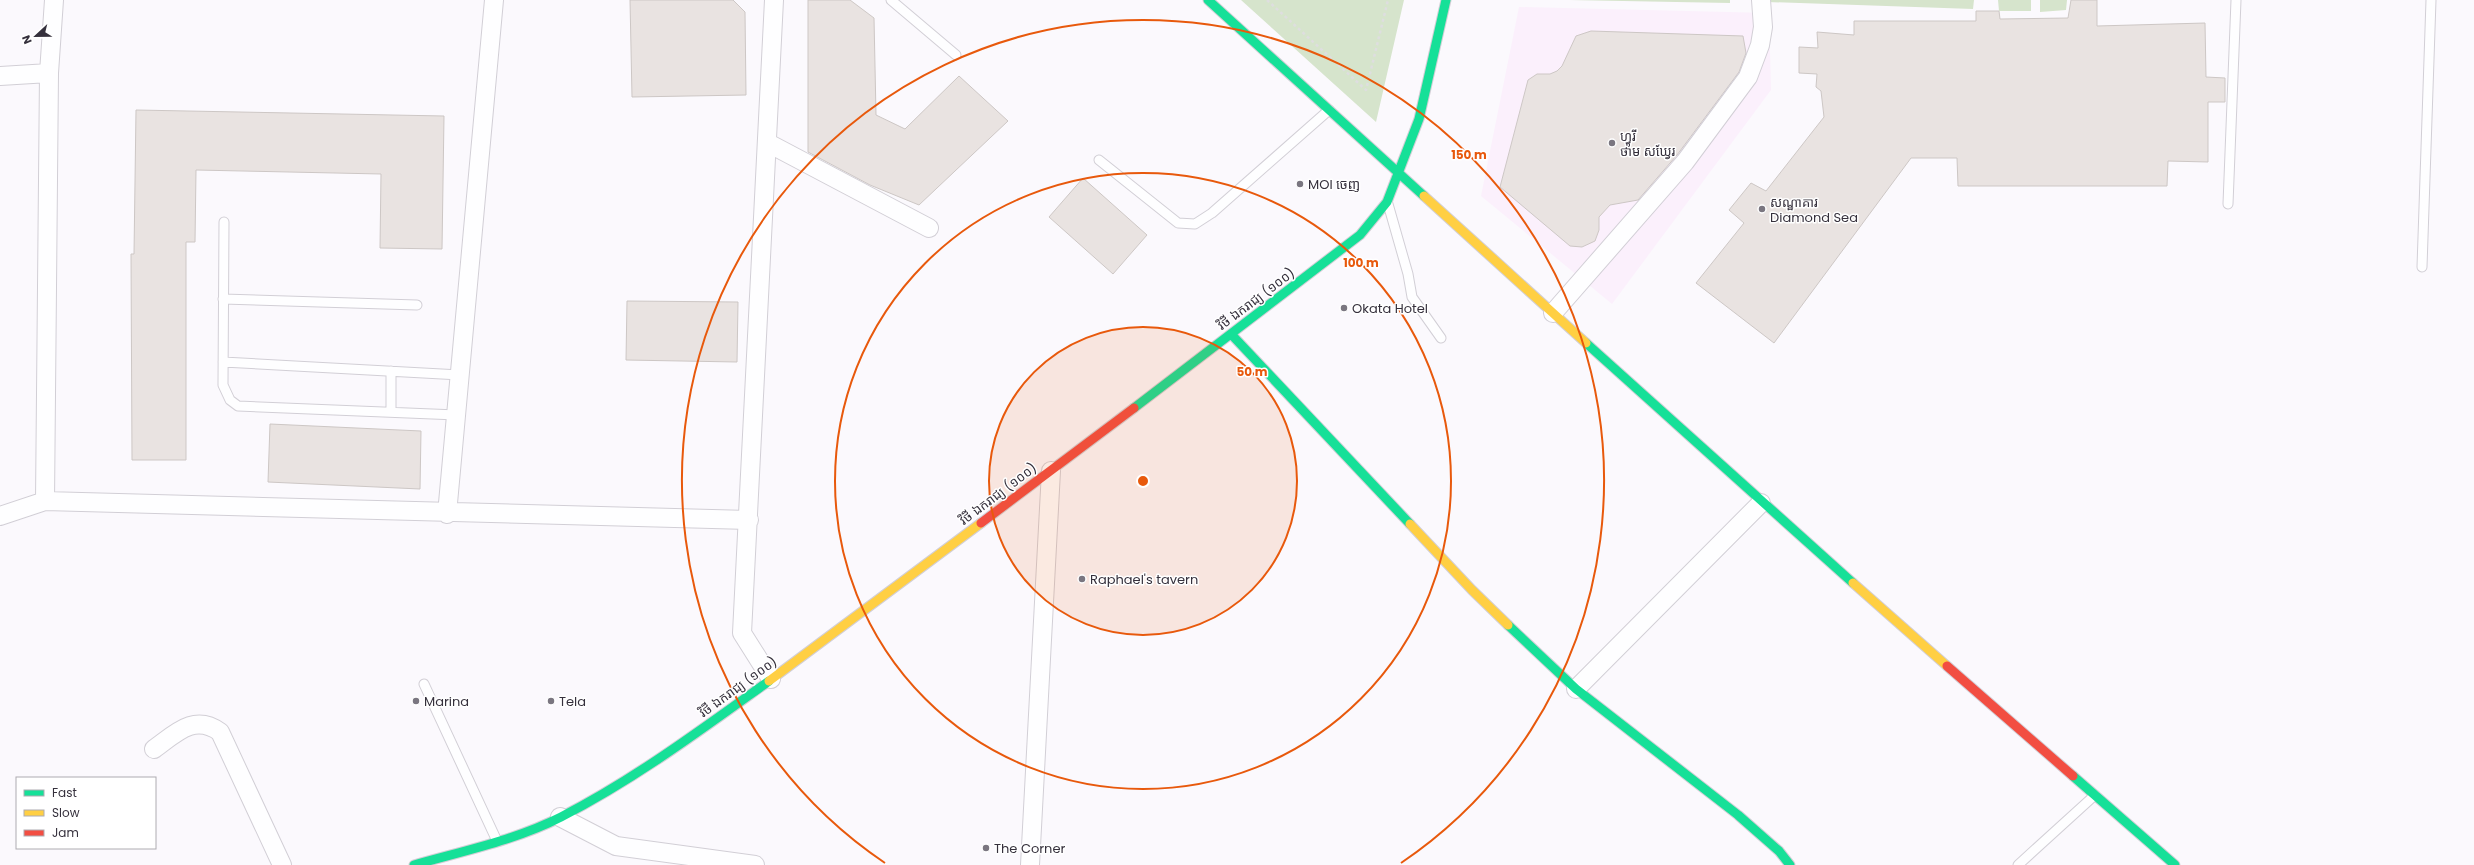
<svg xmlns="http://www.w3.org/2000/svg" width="2474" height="865" font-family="Poppins,'Noto Sans Khmer',sans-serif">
	<rect width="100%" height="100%" fill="#fbf9fd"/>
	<!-- commercial -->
	<path fill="#fbf0fc" d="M1519,7l250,6 2,77 -159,214 -131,-108z"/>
	<!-- green -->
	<path fill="#d6e4cc" d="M1241,0h163l-28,122z
		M1569,0h161v3z
		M1767,0h207l-1,9 -206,-7z
		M1998,0h33v11h-32z
		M2040,0h27l-1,10 -26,2z"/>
	<!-- building -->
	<path fill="#e9e3e1" stroke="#cdc7c5" d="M630,0h103l12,12 1,83 -114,2z
		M808,0h42l24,18 2,97 29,14 54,-53 49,45 -89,84 -49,-20 -62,-33z
		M2071,0h26v26l108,-3 1,54 19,1v24h-17v60l-40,-1 -1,25h-209l-1,-28h-46l-137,185 -78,-60 48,-60 -15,-13 22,-27 15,8 58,-74 -3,-26 -5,-4 1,-13 -18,-1v-26l19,1 -1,-16 37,3v-14h122v-10h23l1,8 68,-1z
		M1591,31l152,5 3,17 -7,19 -62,83 -39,45 -28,5 -11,12v13l-4,11 -13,6 -12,-1 -70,-59 28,-107 9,-6h13l7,-3 5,-5 14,-30z
		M136,110l308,6 -2,133 -62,-1 1,-74 -185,-4 -1,72h-9v218h-54l-1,-206h3z
		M1083,178l64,57 -34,39 -64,-57z
		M627,301l111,1 -1,60 -111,-2z
		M270,424l151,7 -1,58 -152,-7z"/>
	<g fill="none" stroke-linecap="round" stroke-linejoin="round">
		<defs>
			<path id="lane" d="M891,0l65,55
				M1099,160l79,63 17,1 17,-11 117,-103
				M1388,204l20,70 4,23 29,41
				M2228,204l8,-204
				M224,222l-1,163 7,15 8,6 219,9
				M2422,267l9,-267
				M223,299l194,6
				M223,362l237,13
				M391,371v41
				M424,684l73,157
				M2018,865l77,-70"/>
			<path id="street" d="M0,76l49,-3
				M768,143l161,85
				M1553,313l132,-151 63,-85 12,-32 3,-18 -2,-27
				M45,501l4,-428 5,-73
				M447,514l47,-514
				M0,516l45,-15 704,19
				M771,679l-29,-46 32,-633
				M1576,689l185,-186
				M154,749c21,-15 40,-36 66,-17l62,133
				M560,817l56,29 139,19
				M1030,865l21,-394"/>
			<path id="fast" d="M1208,0l216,196
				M1231,334l179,190
				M1586,343l267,240
				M1134,408l226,-173 27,-33 32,-83 27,-119
				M1508,625l68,64 162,126 41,36 11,14
				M2073,776l102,89
				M414,865c49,-14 102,-25 147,-48 74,-38 141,-88 208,-136"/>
			<path id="slow" d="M1424,196l162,147
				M1410,524l62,66 36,35
				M1853,583l94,83
				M769,681l212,-158"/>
			<path id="jam" d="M981,523l153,-115
				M1947,666l126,110"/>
		</defs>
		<!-- lane casing -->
		<use href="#lane" stroke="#d2cfd6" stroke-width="11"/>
		<!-- street casing -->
		<use href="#street" stroke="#d2cfd6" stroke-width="20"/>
		<!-- fast casing -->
		<use href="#fast" stroke="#d2cfd6" stroke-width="11"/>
		<!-- slow casing -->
		<use href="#slow" stroke="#d2cfd6" stroke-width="11"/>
		<!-- jam casing -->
		<use href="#jam" stroke="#d2cfd6" stroke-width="11"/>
		<!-- path -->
		<path stroke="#dededf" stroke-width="2.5" stroke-dasharray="3 3" stroke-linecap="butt" d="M1267,0l99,90 22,-90"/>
		<!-- lane -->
		<use href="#lane" stroke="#fefeff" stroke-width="9"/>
		<!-- street -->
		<use href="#street" stroke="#fefeff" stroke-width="18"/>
		<!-- fast -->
		<use href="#fast" stroke="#16e098" stroke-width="9"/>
		<!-- slow -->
		<use href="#slow" stroke="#ffcf43" stroke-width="9"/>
		<!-- jam -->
		<use href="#jam" stroke="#f24e42" stroke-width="9"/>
	</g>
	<!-- distance rings -->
	<circle cx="1143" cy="481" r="154" fill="#e8590c" fill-opacity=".12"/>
	<g fill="none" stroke="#e8590c" stroke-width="2">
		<circle cx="1143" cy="481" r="154"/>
		<circle cx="1143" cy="481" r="308"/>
		<path d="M885 863A461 461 0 1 1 1401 863"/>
	</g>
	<!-- markers -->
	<g fill="#7a7680" stroke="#fff" stroke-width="1.5">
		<circle cx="1612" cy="143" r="4"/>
		<circle cx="1300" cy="184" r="4"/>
		<circle cx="1762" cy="209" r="4"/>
		<circle cx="1344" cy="308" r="4"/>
		<circle cx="1082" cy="579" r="4"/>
		<circle cx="416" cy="701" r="4"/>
		<circle cx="551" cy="701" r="4"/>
		<circle cx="986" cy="848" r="4"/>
	</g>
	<g text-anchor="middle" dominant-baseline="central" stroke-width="3" stroke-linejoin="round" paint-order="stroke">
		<!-- poi labels -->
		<g font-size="13" fill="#35303c" stroke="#fff" text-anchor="start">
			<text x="1620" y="136">ហ្វូរី<tspan x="1620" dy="15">ថាម សឃ្វែរ</tspan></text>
			<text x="1308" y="184">MOI ចេញ</text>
			<text x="1770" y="202">សណ្ឋាគារ<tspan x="1770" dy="15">Diamond Sea</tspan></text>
			<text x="1352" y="308">Okata Hotel</text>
			<text x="1090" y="579">Raphael's tavern</text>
			<text x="424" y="701">Marina</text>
			<text x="559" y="701">Tela</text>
			<text x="994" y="848">The Corner</text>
		</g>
		<!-- street labels -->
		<g font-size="13" fill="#35303c" stroke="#fff">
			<text transform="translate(1256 299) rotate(-37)">វិថី ឯករាជ្យ (១០០)</text>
			<text transform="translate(998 494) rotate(-37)">វិថី ឯករាជ្យ (១០០)</text>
			<text transform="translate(738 687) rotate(-36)">វិថី ឯករាជ្យ (១០០)</text>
		</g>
	</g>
	<circle cx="1143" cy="481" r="6" fill="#e8590c" stroke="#fff" stroke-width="2"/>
	<g font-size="12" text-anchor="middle" font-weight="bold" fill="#e8590c" stroke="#fff" stroke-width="3" stroke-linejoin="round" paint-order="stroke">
		<text x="1469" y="159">150 m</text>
		<text x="1361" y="267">100 m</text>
		<text x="1252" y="376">50 m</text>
	</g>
	<!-- legend -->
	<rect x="16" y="777" width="140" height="72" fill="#ffffff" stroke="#aeacb1"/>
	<rect x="24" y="790" width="20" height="6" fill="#16e098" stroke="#aeacb1"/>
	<text x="52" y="797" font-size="12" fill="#35303c">Fast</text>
	<rect x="24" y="810" width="20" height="6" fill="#ffcf43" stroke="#aeacb1"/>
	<text x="52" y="817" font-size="12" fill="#35303c">Slow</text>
	<rect x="24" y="830" width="20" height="6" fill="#f24e42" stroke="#aeacb1"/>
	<text x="52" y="837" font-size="12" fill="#35303c">Jam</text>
	<!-- north arrow -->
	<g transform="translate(36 36) rotate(248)" stroke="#ffffff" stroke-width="3" paint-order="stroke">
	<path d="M0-3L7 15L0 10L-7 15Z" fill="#35303c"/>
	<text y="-6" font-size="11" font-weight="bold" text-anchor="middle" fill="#35303c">N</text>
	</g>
</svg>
